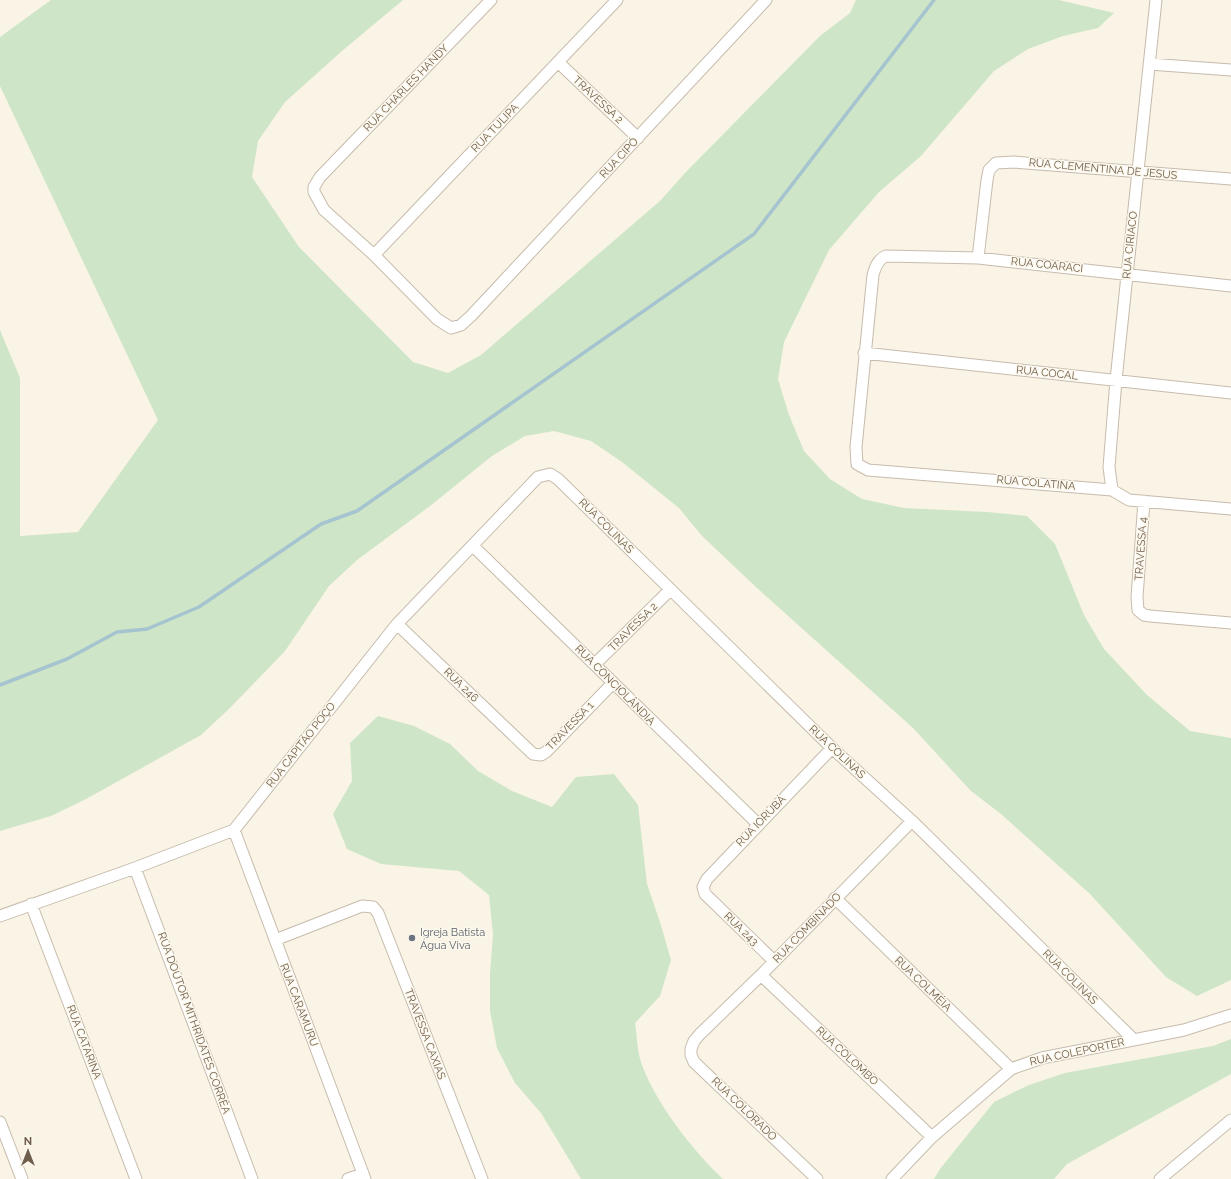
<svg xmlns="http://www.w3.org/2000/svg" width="1231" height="1179" font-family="Raleway,sans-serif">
	<rect width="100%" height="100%" fill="#f9f4e6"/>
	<!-- green -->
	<path fill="#cfe5c7" d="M51,0h352l-61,51 -57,51 -27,39 -6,36 47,70 114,115 35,11 33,-18 179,-154 25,-28 135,-137 30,-23 6,-13h203l55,13 -16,15 -35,8 -35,13 -34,22 -73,85 -42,36 -50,58 -45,92 -6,37 11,36 15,36 26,28 32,20 42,9 83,4 40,4 28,28 29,71 20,34 43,46 43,36 41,7v242l-34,16 -31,-19 -76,-83 -89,-80 -30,-23 -58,-63 -157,-141 -54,-51 -23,-28 -57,-46 -31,-21 -37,-10 -29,5 -33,20 -62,50 -73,54 -28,26 -44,65 -55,57 -29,27 -115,64 -35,17 -51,15v-501l20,48v158l58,-4 80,-112 -158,-334v-49z
		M378,716l36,10 36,18 28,27 34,20 40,16 24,-30 38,-3 24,31 9,79 13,38 11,38 -11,36 -25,27c2,12 2,27 6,39 13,39 52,89 82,117h-142l-40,-66 -26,-30 -18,-35 -7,-37v-37l3,-39 -4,-40 -30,-24 -78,-7 -34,-15 -14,-35 19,-33 -2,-38z
		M1231,1039v35l-164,90 -13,15h-120l6,-10 54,-67 35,-17 36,-12 148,-27z"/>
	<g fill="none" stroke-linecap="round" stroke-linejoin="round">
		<!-- stream -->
		<path stroke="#a5c4d0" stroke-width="3.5" d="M0,685l67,-26 50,-27 30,-3 52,-22 122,-83 36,-13 397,-277 180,-234"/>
		<defs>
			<path id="minor" d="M491,0l-171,177 -6,10v5l10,18 50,45 63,64 14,9 10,-3 10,-9 295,-316
				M558,62l80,76
				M1149,64l82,6
				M374,255l243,-255
				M978,258l9,-78 2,-10 7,-7 18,-1 217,17
				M1231,286l-253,-28 -92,-2c-8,3 -11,11 -13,19l-17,172 1,17 11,6 244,20 17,10 102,9
				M864,353l367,40
				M1112,490l-3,-23 7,-87 40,-380
				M1144,501l-7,96 1,13 6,5 6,1 81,7
				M473,546l285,278
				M397,624l136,130 8,1 5,-3 67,-69
				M595,664l75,-74
				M234,830l131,349
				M135,868l117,311
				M835,898l176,171
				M31,904l105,275
				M0,916l135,-48 99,-38 163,-206 141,-147 12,-3 8,5 274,269 80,73 222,219
				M275,940l87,-34 11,1 5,6 104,266
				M774,961l-69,-67 -2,-7 4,-8 125,-131
				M761,975l171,162
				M0,1122l22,57
				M348,1179l15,-5
				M817,1179l-123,-117 -3,-7v-6l3,-8 6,-7 61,-59 151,-154
				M892,1179l40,-42 79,-68 31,-11 142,-28 47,-15
				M1160,1179l71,-59"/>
		</defs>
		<!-- minor casing -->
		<use href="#minor" stroke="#c7bbac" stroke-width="13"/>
		<!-- minor -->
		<use href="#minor" stroke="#fff" stroke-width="11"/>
	</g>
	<!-- markers -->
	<circle fill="#6b7280" stroke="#fcf8ec" stroke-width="1.5" cx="412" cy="938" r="4"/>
	<g text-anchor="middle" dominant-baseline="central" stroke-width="3" stroke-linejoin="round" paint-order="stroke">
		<!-- street labels -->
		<g font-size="11" fill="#6f5e4e" stroke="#fcf8ec">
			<text transform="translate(406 88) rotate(-46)">RUA CHARLES HANDY</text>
			<text transform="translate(598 100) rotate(43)">TRAVESSA 2</text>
			<text transform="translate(495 128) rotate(-46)">RUA TULIPA</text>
			<text transform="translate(619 158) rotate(-47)">RUA CIPÓ</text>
			<text transform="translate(1103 169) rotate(5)">RUA CLEMENTINA DE JESUS</text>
			<text transform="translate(1130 245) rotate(-84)">RUA CIRIACO</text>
			<text transform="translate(1047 265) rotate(6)">RUA COARACI</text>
			<text transform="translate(1047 373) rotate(6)">RUA COCAL</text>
			<text transform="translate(1036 483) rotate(5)">RUA COLATINA</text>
			<text transform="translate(606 526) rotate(45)">RUA COLINAS</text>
			<text transform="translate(1141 549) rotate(-86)">TRAVESSA 4</text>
			<text transform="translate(633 627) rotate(-45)">TRAVESSA 2</text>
			<text transform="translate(461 685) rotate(44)">RUA 246</text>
			<text transform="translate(615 685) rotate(45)">RUA CONCIOLÂNDIA</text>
			<text transform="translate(570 726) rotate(-46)">TRAVESSA 1</text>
			<text transform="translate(301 745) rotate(-52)">RUA CAPITÃO POÇO</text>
			<text transform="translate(837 752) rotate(43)">RUA COLINAS</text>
			<text transform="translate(761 821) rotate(-46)">RUA IORUBÁ</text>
			<text transform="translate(807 928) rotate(-46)">RUA COMBINADO</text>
			<text transform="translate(741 929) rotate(44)">RUA 243</text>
			<text transform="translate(1070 977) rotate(45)">RUA COLINAS</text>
			<text transform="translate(923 984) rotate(44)">RUA COLMÉIA</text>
			<text transform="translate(299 1005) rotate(69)">RUA CARAMURU</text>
			<text transform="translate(194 1023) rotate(70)">RUA DOUTOR MITHRIDATES CORRÊA</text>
			<text transform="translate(425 1034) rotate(69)">TRAVESSA CAXIAS</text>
			<text transform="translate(84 1042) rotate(69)">RUA CATARINA</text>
			<text transform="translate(1077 1052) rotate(-12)">RUA COLEPORTER</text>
			<text transform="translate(847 1056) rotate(43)">RUA COLOMBO</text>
			<text transform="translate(744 1109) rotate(44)">RUA COLORADO</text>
		</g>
		<!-- worship labels -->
		<g font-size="11" fill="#5b616d" stroke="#fcf8ec" text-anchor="start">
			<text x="420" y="932">Igreja Batista<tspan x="420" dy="13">Água Viva</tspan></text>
		</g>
	</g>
	<!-- north arrow -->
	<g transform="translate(28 1151)" stroke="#fcf8ec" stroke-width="3" paint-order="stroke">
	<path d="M0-3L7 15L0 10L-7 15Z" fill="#6f5e4e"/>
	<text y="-6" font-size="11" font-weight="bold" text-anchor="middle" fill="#6f5e4e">N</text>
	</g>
</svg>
